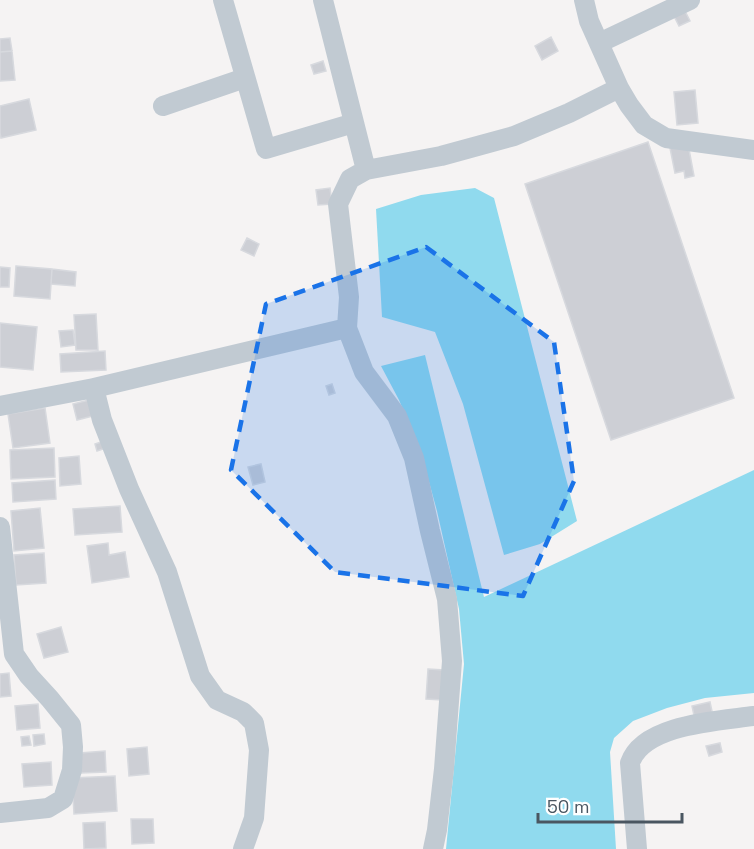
<svg xmlns="http://www.w3.org/2000/svg" width="754" height="849" font-family="'Space Grotesk',sans-serif">
	<rect width="100%" height="100%" fill="#f5f3f3"/>
	<!-- water -->
	<path fill="#90daee" d="M475,188l19,10 83,323 -37,23 -36,11 -41,-151 -28,-72 -53,-15 -6,-108 45,-14z
		M425,355l59,242 270,-127v223l-49,5 -38,10 -34,13 -19,17 -4,14 6,97h-170l18,-185 -5,-55 -22,-98 -17,-62 -21,-49 -18,-34z"/>
	<!-- building -->
	<path fill="#cdcfd5" stroke="#d7d9de" stroke-width="1.5" d="M683,7l7,14 -11,5 -7,-14z
		M551,37l7,14 -16,9 -7,-14z
		M10,38l2,13 -12,1v-13z
		M12,51l3,29 -15,1v-29z
		M323,61l3,10 -12,3 -3,-9z
		M695,90l3,33 -21,2 -3,-33z
		M29,99l7,31 -35,8 -1,-5v-27z
		M648,142l86,256 -123,42 -86,-256z
		M688,144l6,32 -9,2 -1,-7 -9,2 -5,-25z
		M330,188l2,16 -14,1 -2,-15z
		M247,238l12,6 -5,12 -13,-6z
		M16,266l36,3 -2,30 -36,-3z
		M0,267l10,1 -1,19h-9z
		M52,269l24,3 -1,14 -24,-2z
		M96,314l2,36h-22l-2,-35z
		M0,323l37,4 -4,43 -33,-3z
		M73,330l2,15 -14,2 -2,-16z
		M105,351l1,19 -45,2 -1,-18z
		M332,384l3,9 -6,2 -3,-9z
		M89,400l4,16 -16,4 -4,-16z
		M45,408l5,35 -37,5 -5,-34z
		M104,441l2,7 -9,3 -2,-7z
		M54,448l1,29 -44,2 -1,-29z
		M79,456l2,28 -21,2 -1,-28z
		M261,464l4,18 -12,3 -5,-18z
		M55,480l1,19 -43,3 -1,-19z
		M120,506l2,26 -47,3 -2,-26z
		M40,508l4,40 -30,3 -3,-40z
		M108,543l1,12 16,-3 4,25 -37,6 -5,-37z
		M44,553l2,30 -30,2 -2,-30z
		M61,627l7,25 -24,6 -7,-24z
		M428,669l16,1 -2,30 -16,-1z
		M9,673l2,23 -11,1v-23z
		M710,702l3,14 -18,4 -3,-14z
		M38,704l2,24 -23,2 -2,-24z
		M44,734l1,10 -11,2 -1,-11z
		M29,736l2,9 -9,1 -1,-9z
		M720,743l2,9 -13,4 -3,-10z
		M147,747l2,27 -20,2 -2,-27z
		M105,751l1,21 -25,1 -1,-20z
		M51,762l1,23 -28,2 -2,-23z
		M115,776l2,35 -43,3 -2,-36z
		M131,819h22l1,24 -22,1z
		M105,822l1,26 -22,1 -1,-26z"/>
	<g fill="none" stroke-linecap="round" stroke-linejoin="round">
		<!-- minor -->
		<path stroke="#c1cad2" stroke-width="20" d="M223,0l43,149 88,-26
			M323,0l43,170
			M584,0l5,21 30,67 10,17 15,20 22,13 88,12
			M599,43l91,-43
			M163,106l82,-28
			M94,388l8,32 27,69 38,83 33,104 17,24 26,12 11,11 5,27 -5,68 -11,31
			M0,406l94,-18 253,-60
			M0,527l14,127 15,22 21,23 21,26 2,22 -1,23 -9,29 -15,9 -48,5
			M433,849l4,-19 7,-61 8,-108 -5,-62 -17,-68 -16,-73 -17,-42 -33,-44 -17,-44 2,-31 -11,-93 12,-25 16,-9 75,-14 73,-20 55,-23 50,-25
			M637,849l-7,-86c13,-39 89,-42 124,-47"/>
	</g>
	<!-- marked area -->
	<path fill="#1a73e8" fill-opacity="0.2" stroke="#1a73e8" stroke-width="4.5" stroke-dasharray="12 8" stroke-linejoin="round" d="M426,247l128,95 20,139 -51,115 -188,-24 -104,-102 35,-166z"/>
	<!-- scale -->
	<path d="M538 813v9h144v-9" fill="none" stroke="#4a5661" stroke-width="3"/>
	<text x="547" y="813" font-size="18" fill="#4a5661" stroke="#ffffff" stroke-width="4.5" paint-order="stroke">50 m</text>
</svg>
